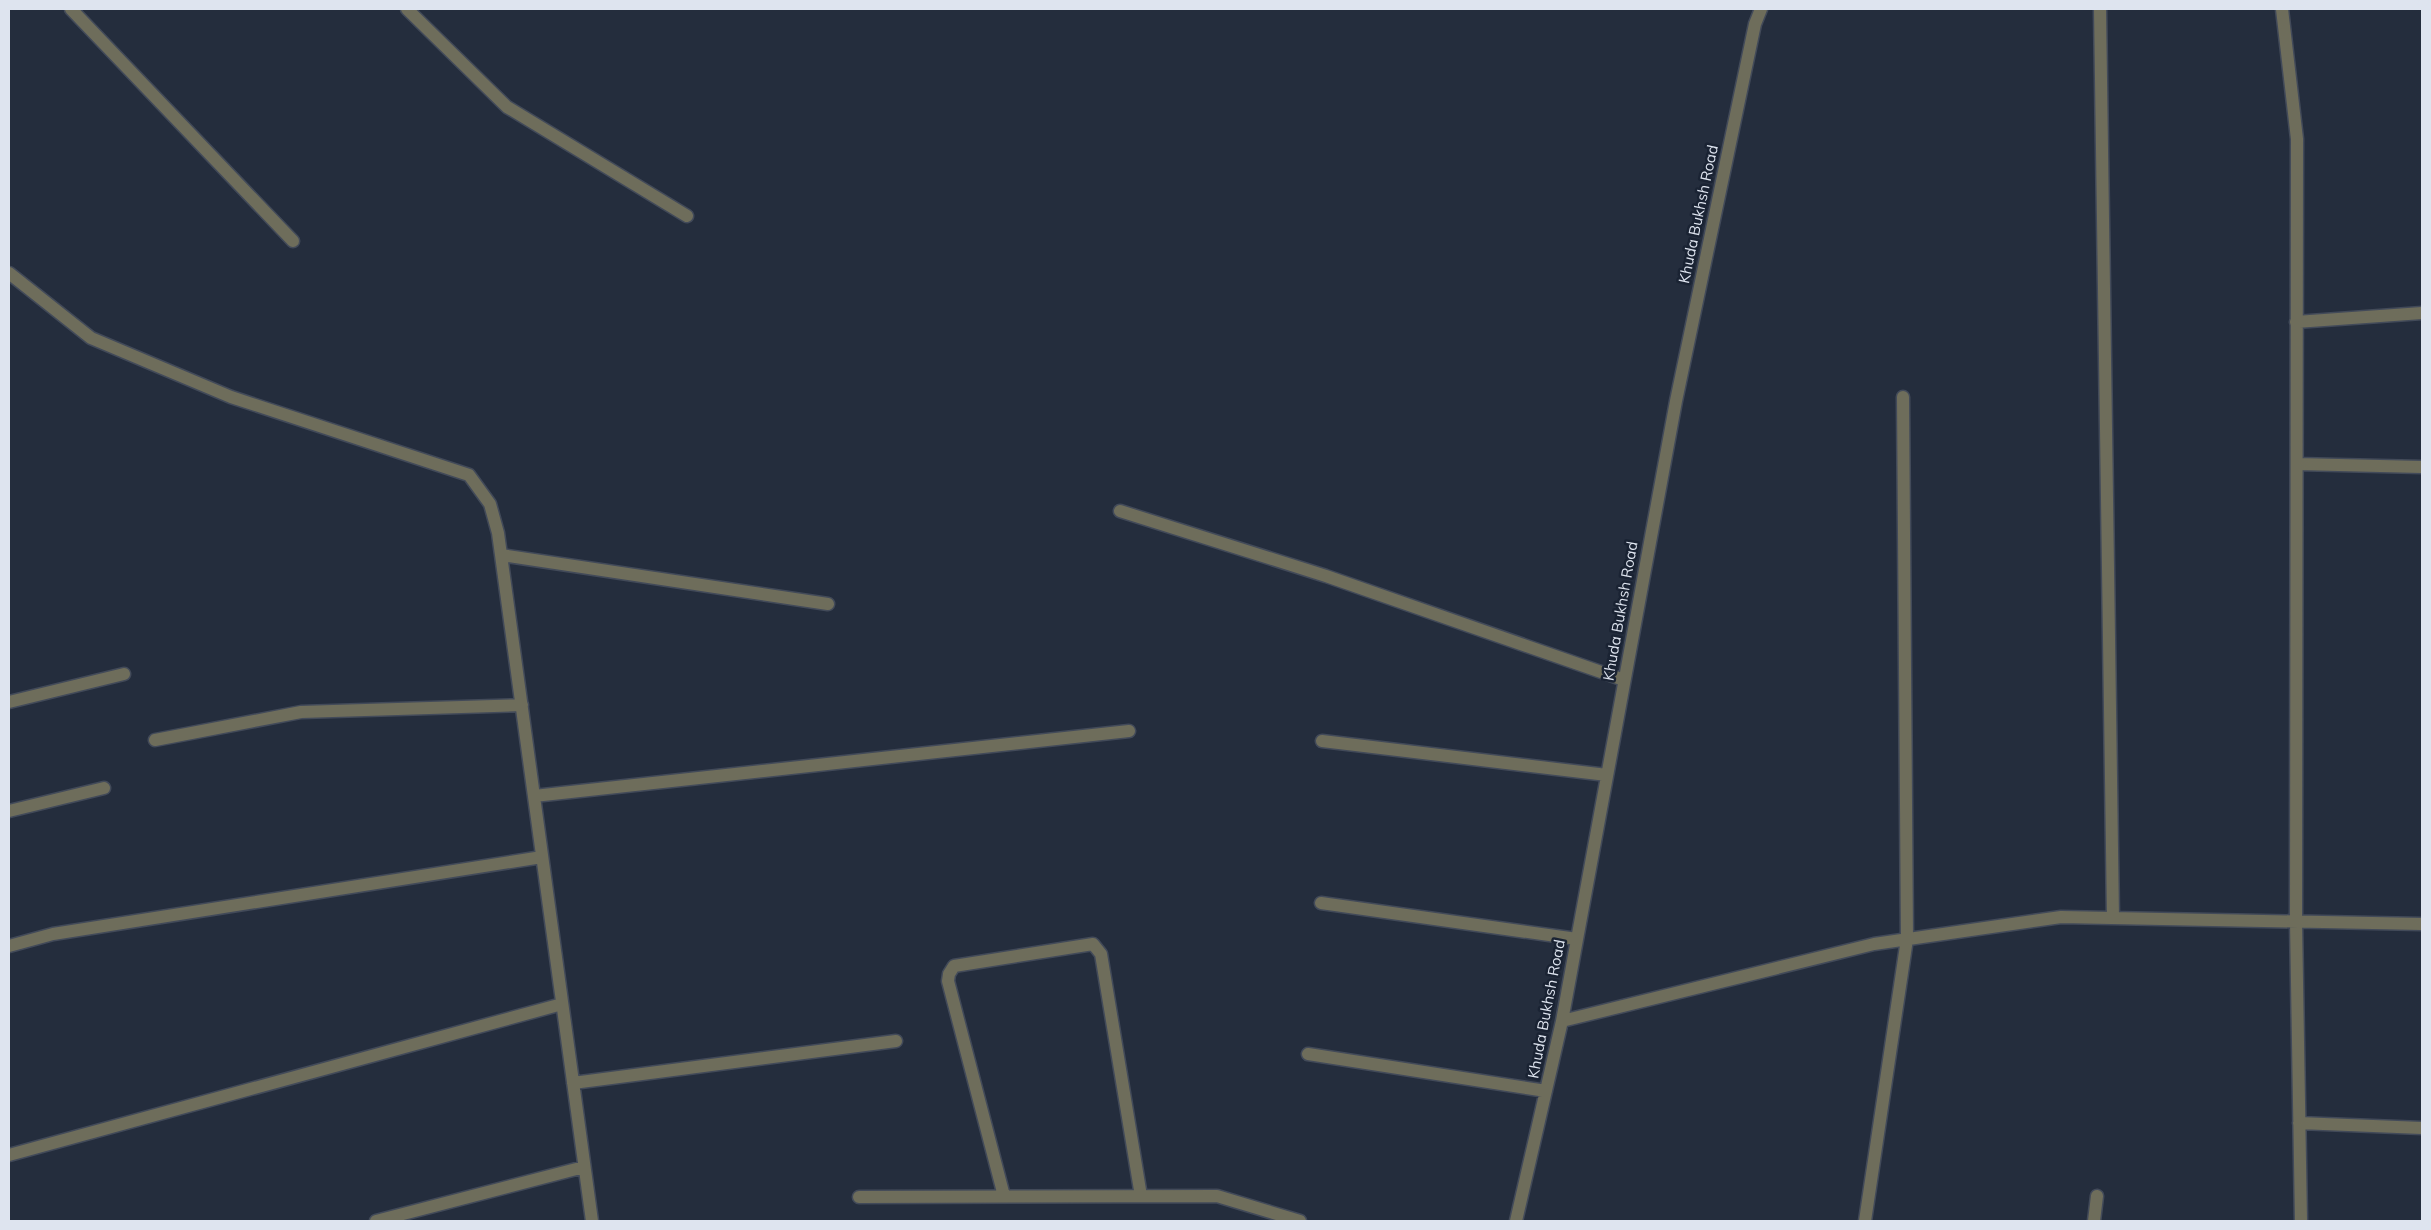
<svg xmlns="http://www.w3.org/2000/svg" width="2431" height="1230" font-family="Mulish,sans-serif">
	<rect width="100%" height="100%" fill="#242d3d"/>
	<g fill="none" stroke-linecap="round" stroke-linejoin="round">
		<defs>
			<path id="minor" d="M71,9l222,232
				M407,9l100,98 180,109
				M2100,9l13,909
				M2282,9l15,130 -1,783 5,299
				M9,273l82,65 140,59 238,78 21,29 8,29 94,688
				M2296,322l126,-9
				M2297,464l125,3
				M1120,511l206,65 298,104
				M501,555l327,49
				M9,702l115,-28
				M155,740l146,-28 221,-7
				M1322,741l285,34
				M534,796l595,-65
				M9,811l95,-23
				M1321,903l256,36
				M9,946l44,-12 489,-77
				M1562,1021l312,-77 187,-27 361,7
				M1308,1054l238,37
				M573,1083l323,-42
				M2299,1123l123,5
				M9,1155l553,-151
				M1004,1196l-56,-215 1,-7 5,-8 139,-22 8,10 40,242
				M859,1197l358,-1 83,25
				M376,1221l208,-54
				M1516,1221l46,-200 114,-620 79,-377 6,-15
				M1865,1221l42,-282 -4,-542
				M2094,1221l3,-25"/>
		</defs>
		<!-- minor casing -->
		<use href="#minor" stroke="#424a59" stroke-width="15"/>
		<!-- minor -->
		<use href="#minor" stroke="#6e6d5b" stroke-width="12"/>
	</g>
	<g text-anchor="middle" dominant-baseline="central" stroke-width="5" stroke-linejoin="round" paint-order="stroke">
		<!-- street labels -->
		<g font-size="15" fill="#dee4ef" stroke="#1a2333">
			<text transform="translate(1698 214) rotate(-78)">Khuda Bukhsh Road</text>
			<text transform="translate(1620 611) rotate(-80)">Khuda Bukhsh Road</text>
			<text transform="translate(1546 1009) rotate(-79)">Khuda Bukhsh Road</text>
		</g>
	</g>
	<!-- border -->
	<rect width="2431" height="1230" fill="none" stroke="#dee4ef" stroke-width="20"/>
</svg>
